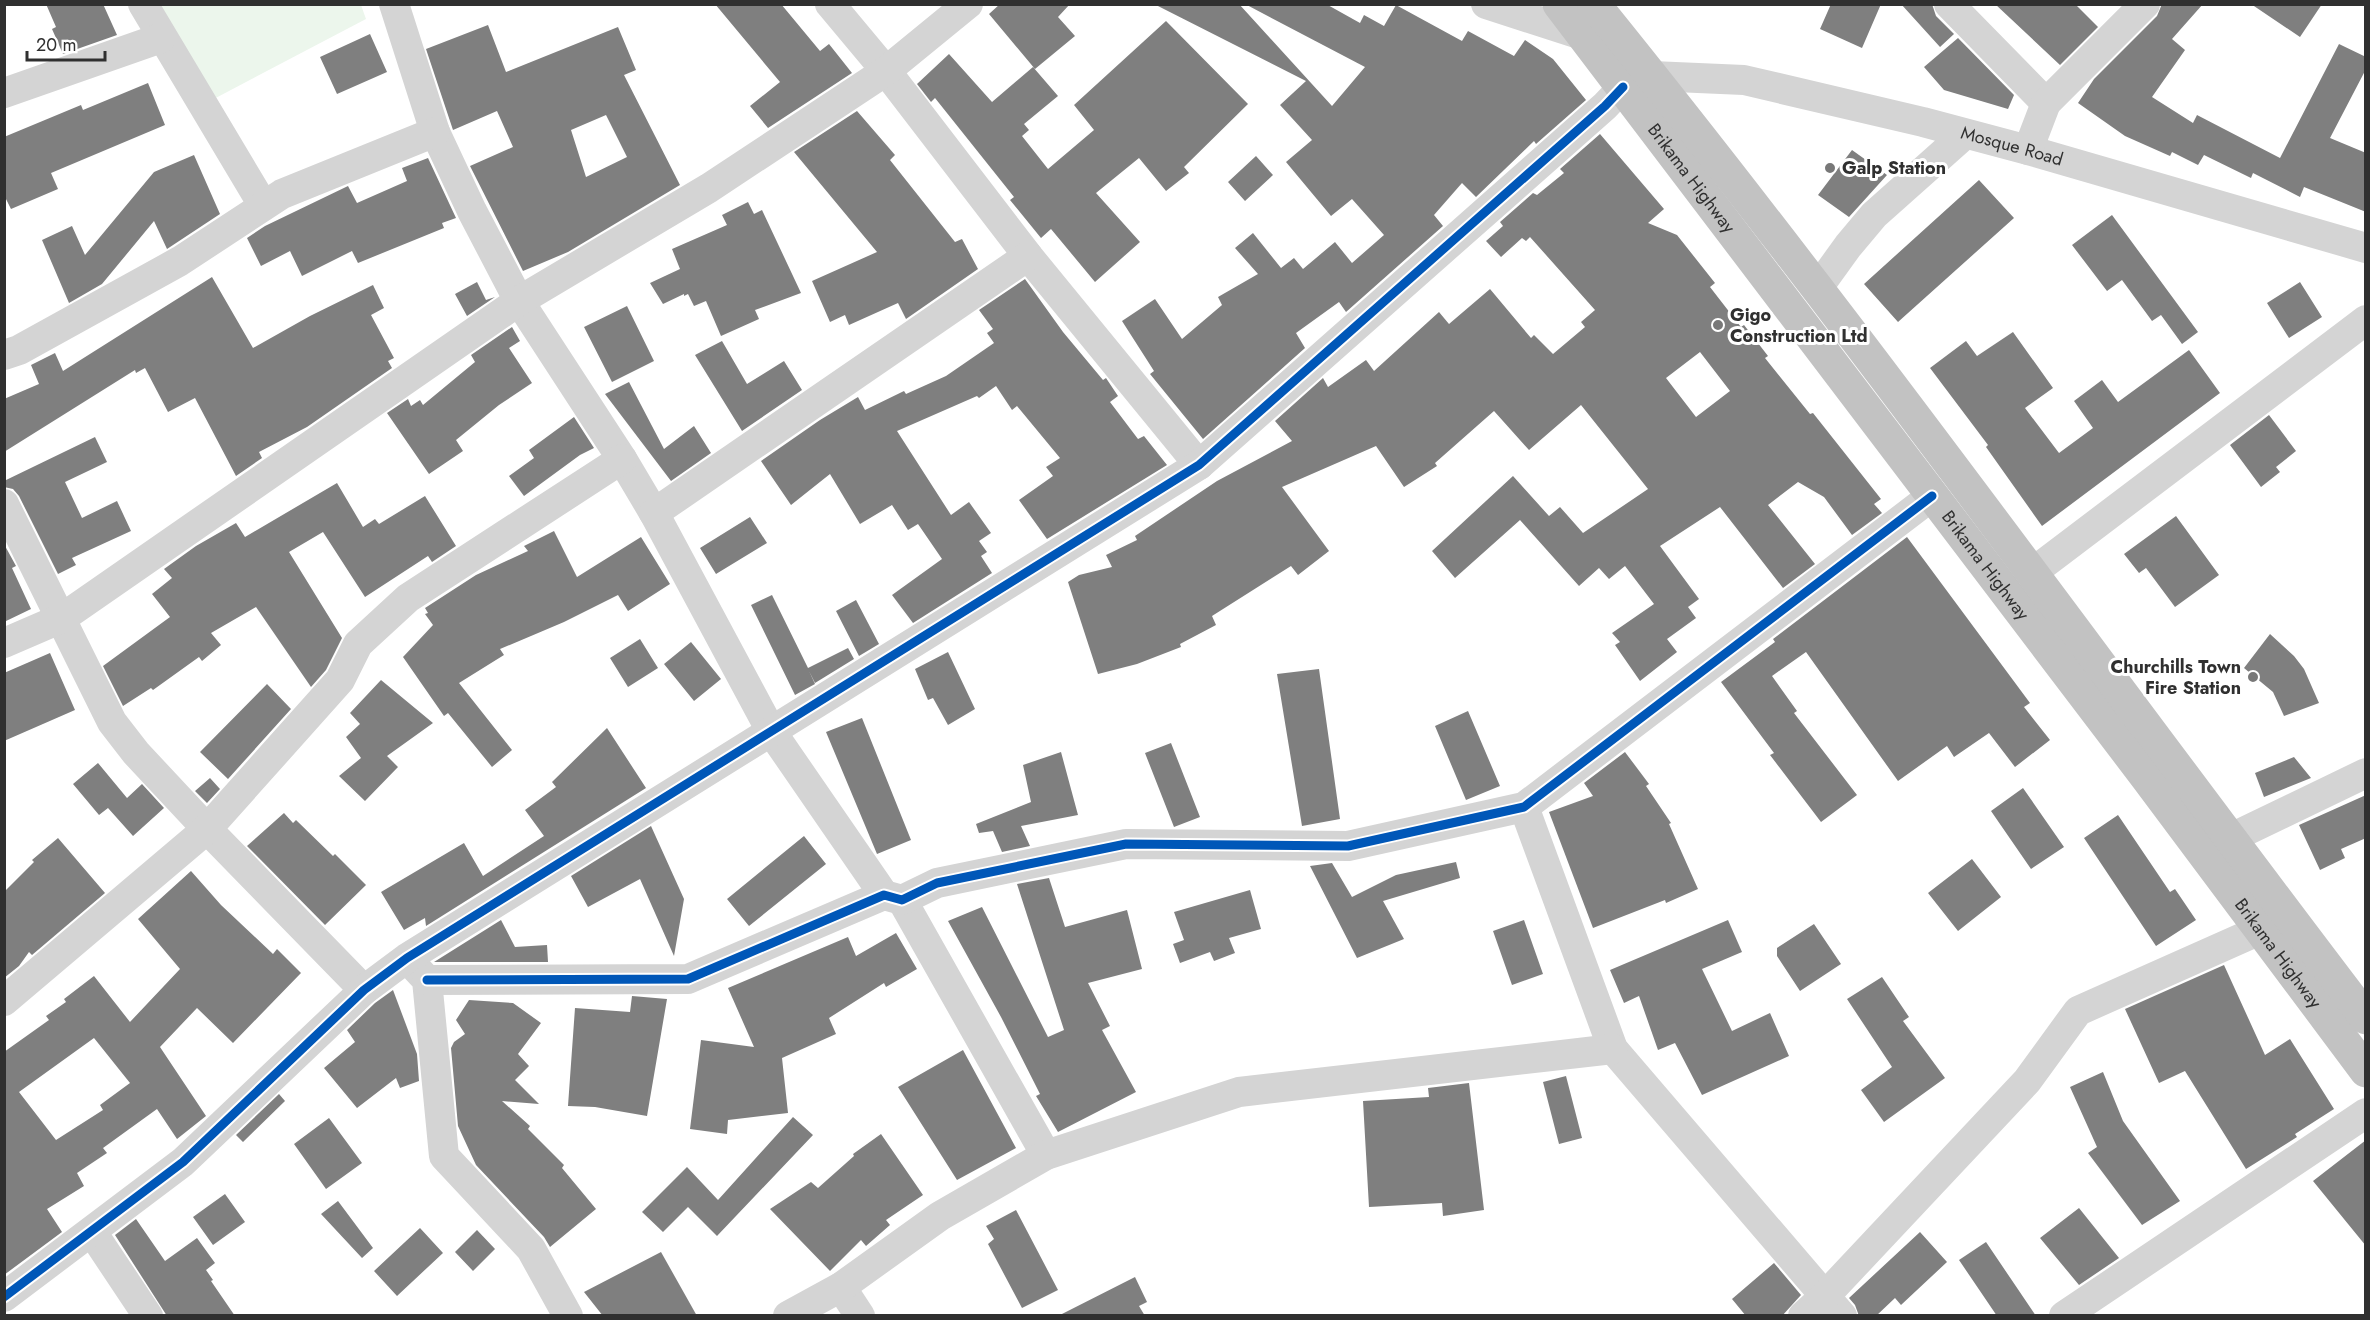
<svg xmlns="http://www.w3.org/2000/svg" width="2370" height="1320" font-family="Jost,sans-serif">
	<rect width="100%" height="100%" fill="#fff"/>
	<!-- green -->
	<path fill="#ecf6ec" d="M153,5h208l5,14 -156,82z"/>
	<!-- building -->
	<path fill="#7f7f7f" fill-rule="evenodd" d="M46,4h57l14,31 -54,19 -11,-25 4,-2z
		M715,4h66l39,47 9,-7 23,29 -84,55 -18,-22 30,-24z
		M1000,4h70l-12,13 17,19 -40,33 -46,-55z
		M1154,4h85l93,102 33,-39 -120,-63h81l34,19 4,-8 20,11 12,-21 66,36 6,-10 46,25 11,-16 28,19 33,41 -50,44 -2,-3 -58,56 -14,-14 -28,32 9,11 -97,86 -7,-10 -43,31 9,15 -102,91 -53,-65 4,-3 -32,-50 33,-22 27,40 40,-34 -4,-8 40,-23 -23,-26 18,-15 28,35 13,-10 9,11 32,-27 17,21 32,-28 -32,-36 -21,17 -45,-54 26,-22 -32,-35 26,-24z
		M1831,4h50l-19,44 -42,-19z
		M1901,4h31l4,12 18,18 -14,13z
		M1995,4h80l23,23 -38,38z
		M2162,4h41l-31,35 13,11 -33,47 41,26 4,-8 83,43 59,-114 27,13v12l-36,69 36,15v59l-62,-25 -4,10 -47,-24 -2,5 -47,-23 -6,10 -26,-13 -2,4 -45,-20 -47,-33 16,-24 63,-63z
		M2251,4h71l-22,33z
		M1166,21l82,83 -64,63 5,6 -23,18 -27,-33 -43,35 44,49 -45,40 -44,-53 -10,9 -31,-38 4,-3 -79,-99 -4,4 -14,-18 32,-30 43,48 41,-35 25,29 -34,28 5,6 -7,6 26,33 46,-39 -20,-25z
		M488,25l18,47 112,-45 18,43 -12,5 56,110 -112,67 -45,19 -53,-105 43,-19 -16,-36 -44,19 -27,-81zM606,115l21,42 -41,20 -15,-47z
		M370,34l17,38 -50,22 -17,-37z
		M1958,38l56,57 -6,14 -64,-19 -20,-23z
		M148,83l17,42 -114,48 7,16 -47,20 -7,-14v-58l77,-32 2,5z
		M857,111l38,44 -5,5 65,82 7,-3 16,30 -72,50 -8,-16 -49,22 -4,-10 -15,7 -18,-41 65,-29 -83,-100z
		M1600,134l64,75 -16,14 29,12 38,48 -5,4 31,40 3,-2 24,31 -3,2 45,56 3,-1 68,86 -7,5 8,9 -30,22 -28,-38 -26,-15 -30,23 47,59 -32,24 -63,-81 -60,39 39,53 -11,8 8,11 -29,21 10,13 -37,29 -25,-36 5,-3 -8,-9 42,-29 -29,-38 -16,13 -10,-11 -20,18 -59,-66 -65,58 -23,-27 81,-75 36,40 11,-9 23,26 65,-44 -67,-84 -52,45 -35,-39 -59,52 2,3 -33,21 -28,-41 -94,41 47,64 -31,24 -7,-9 -79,50 4,9 -36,19 1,3 -44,17 -39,10 -30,-92 11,-7 33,-8 -6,-12 31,-15 -2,-4 82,-55 75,-40 -17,-20 48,-43 5,9 38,-27 8,11 65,-59 10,12 41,-35 41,49 3,-3 19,19 32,-27 -4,-5 14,-12 -65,-73 -4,4 -4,-3 -21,19 -15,-16 17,-15 -3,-4 33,-29 4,2 27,-22 -4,-4zM1700,352l30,39 -34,26 -30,-39z
		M1852,150l35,25 -38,42 -31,-22z
		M194,155l26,59 -53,35 -13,-28 -52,63 -33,19 -27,-63 30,-14 13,29 69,-83z
		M1256,156l17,19 -28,26 -17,-19z
		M428,158l28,60 -14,5 2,5 -86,35 -6,-12 -50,25 -12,-25 -29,15 -14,-28 18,-12 83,-40 9,17 50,-22 -5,-13z
		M1979,180l35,38 -116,104 -34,-38z
		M748,202l6,12 8,-4 39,83 -46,17 4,9 -38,17 -15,-35 -12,5 -6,-12 -4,2v-2l-21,10 -13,-21 30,-14 -8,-20 55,-24 -5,-10z
		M2112,215l86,117 -16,12 -21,-29 -9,6 -30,-41 -15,11 -35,-46z
		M212,277l41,71 57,-32 63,-31 11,23 -13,7 23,43 -6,3 4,7 -85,59 -48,25 3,6 -26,18 -41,-78 -27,14 -23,-44 -9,5 -1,-3 -131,82v-53l35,-15 -8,-19 24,-12 8,18z
		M1025,279l38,53 40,48 3,-2 12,18 -8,6 28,37 6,-3 23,29 -120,74 -28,-39 34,-24 -7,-9 14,-9 -43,-52 -5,4 -16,-24 -17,12 -2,-2 -80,35 54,84 18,-13 22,31 -12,8 8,11 -6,4 11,17 -79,50 -21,-28 50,-36 -24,-35 -10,6 -16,-25 -32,19 -30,-50 -39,31 -30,-44 59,-41 38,-23 7,13 39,-19 2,3 40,-18 48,-33 -7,-10 6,-4 -14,-19z
		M477,282l9,18 9,-3 -28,19 -12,-22z
		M2300,282l22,35 -33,21 -22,-35z
		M627,306l27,55 -42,21 -28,-55z
		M512,327l8,14 -11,7 23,35 -33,22 -43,35 7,11 -34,23 -42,-61 21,-14 3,7 9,-6 3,5 52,-43 -4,-7z
		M2013,332l40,56 -28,20 34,45 34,-25 -19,-27 28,-21 16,22 71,-52 31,43 -178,133 -56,-79 2,-2 -58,-77 36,-27 11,15z
		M722,341l25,43 37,-23 18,29 -60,41 -47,-76z
		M629,382l35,67 30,-23 17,27 -40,28 -66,-87z
		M2269,415l27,36 -20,16 4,5 -19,15 -31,-42z
		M574,417l20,31 -14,7 -56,41 -15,-20 25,-18 -5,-8z
		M95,437l12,25 -42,20 17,36 35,-17 14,30 -59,27 4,7 -18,9 -39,-78 -6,-7 -9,-2v-6z
		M337,483l26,44 12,-8 4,5 46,-28 31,50 -24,16 -4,-6 -63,41 -42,-65 -34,20 53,86 -16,32 -15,17 -55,-80 -45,26 10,12 -19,16 -3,-4 -46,33 -2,-2 -28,18 -20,-40 67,-49 -18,-23 20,-16 -8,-9 32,-23 40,-23 9,14z
		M2176,516l43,59 -44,32 -29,-39 -7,5 -15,-19z
		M750,517l17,26 -51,31 -16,-26z
		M554,531l23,46 64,-40 29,47 -42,27 -10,-16 -54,27 -64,27 4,6 -45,28 53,67 -20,17 -44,-54 -4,3 -41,-59 30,-32 -8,-11 3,-1 -3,-5 51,-33 52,-24 -4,-5z
		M1907,537l123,166 -6,4 26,33 -35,27 -26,-34 -35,24 -7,-11 -49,35 -92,-129 -34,24 25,35 -3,2 63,82 -36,27 -51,-67 4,-2 -53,-71 54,-40 -2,-3z
		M4,544l12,22 -4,2 19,41 -27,13z
		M772,595l36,73 40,-20 6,11 -39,24 -6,-12 6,13 -20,11 -44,-90z
		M856,600l23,44 -20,12 -23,-45z
		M2270,634l24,22 10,13 15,34 -35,13 -11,-24 -29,-24z
		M640,639l18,29 -30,19 -18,-29z
		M691,642l30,37 -27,22 -30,-37z
		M948,652l27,57 -27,16 -15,-27 -5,2 -13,-31z
		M50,653l25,57 -71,31v-68z
		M1319,669l21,150 -38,7 -25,-152z
		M381,680l52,43 -46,33 11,11 -33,34 -26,-25 22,-18 -15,-21 14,-13 -10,-11z
		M267,684l24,25 -63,70 -28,-27z
		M1468,711l32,75 -34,14 -31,-74z
		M862,718l49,122 -34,14 -51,-122z
		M607,728l39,60 -220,138 -1,-8 -21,12 -23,-38 83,-49 19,33 61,-40 -19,-26 31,-23 -4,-5z
		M1171,743l29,74 -26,10 -29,-74z
		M1061,752l17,63 -57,11 9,20 -28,6 -9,-21 -14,2 -3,-9 55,-22 -8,-37z
		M1625,752l24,32 -3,2 25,37 -2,1 29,65 -32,14 -1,-3 -72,28 -44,-116 44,-16 -9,-13z
		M2294,757l17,21 -47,19 -9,-24z
		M98,763l29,35 15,-14 22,24 -31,28 -25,-28 -9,7 -26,-31z
		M210,778l10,11 -13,14 -12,-12z
		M2023,788l41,59 -33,22 -40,-58z
		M2366,795v43l-25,11 4,9 -25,12 -21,-45z
		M284,813l9,10 3,-3 37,36 2,-2 31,31 -41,40 -78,-79z
		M2118,815l52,77 5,-3 21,31 -40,26 -72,-108z
		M651,826l33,73 -10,57 -34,-77 -52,28 -17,-31z
		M804,836l22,28 -77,62 -22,-27z
		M58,838l47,55 -73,62 -3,-3 -10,14 -15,12v-86l30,-30 -2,-2z
		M1972,859l29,38 -43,34 -30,-38z
		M1456,862l4,16 -77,23 21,38 -47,19 -47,-92 22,-3 20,34 44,-22z
		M191,871l30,34 52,49 4,-5 24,24 -68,70 -36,-35 -37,39 46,69 -29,23 -20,-30 -54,39 4,5 -30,20 7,13 -37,23 15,23 -58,43v-223l45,-32 -3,-4 20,-14 -2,-3 30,-23 36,46 50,-53 -42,-50zM94,1038l36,45 -30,22 3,5 -47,30 -37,-48z
		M1049,878l16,49 62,-17 15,59 -54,14 22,43 -8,4 34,62 -78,40 -22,-36 4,-2 -39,-77 -53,-96 34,-14 66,130 16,-7 -47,-146z
		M1250,890l11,39 -32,9 6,15 -21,8 -4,-9 -30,11 -7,-19 11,-4 -10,-28z
		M501,920l14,27 32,-2 1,17h-114z
		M1524,920l19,54 -31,11 -19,-54z
		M1728,920l14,32 -40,17 30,62 38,-18 19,43 -87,39 -27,-52 -17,7 -19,-54 -15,7 -14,-33z
		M1814,924l27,40 -41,27 -23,-35v-8z
		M896,933l21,36 -31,18 -2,-4 -55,35 7,16 -54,24 6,55 -60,7 -1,14 -37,-5 11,-89 53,7 -26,-59 120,-51 8,19z
		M2224,965l41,90 25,-16 44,70 -39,25 2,3 -51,32 -61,-98 -26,12 -34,-74z
		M1882,977l27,40 -6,4 42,57 -61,44 -23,-32 31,-23 -45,-68z
		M393,990l24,64 2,27 -19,7 -4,-10 -39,30 -33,-40 31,-26 -8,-12 28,-27z
		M632,996l35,3 -20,117 -52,-9 -27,-1 7,-98 55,4z
		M469,1000l44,3 28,20 -23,31 11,12 -14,14 24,24 -37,-3 28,25 -2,3 36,36 -2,3 34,41 -46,38 -6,-10 -68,-72 -18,-39 -7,-78 3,-6 11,-8 -9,-14z
		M963,1050l53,98 -59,32 -59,-93z
		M2103,1072l20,49 57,80 -38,24 -54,-72 9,-6 -27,-60z
		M1566,1076l16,62 -23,6 -16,-62z
		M1469,1083l15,127 -41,6 -1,-13 -73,4 -6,-106 66,-4 -1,-9z
		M279,1094l6,7 -42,41 -7,-7z
		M793,1117l20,18 -96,101 -29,-29 -25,25 -21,-20 45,-45 31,33z
		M329,1118l33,45 -36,26 -32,-45z
		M881,1134l42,61 -37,25 4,5 -24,21 -5,-6 -31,31 -60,-62 41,-27 7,6 36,-32 -1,-2z
		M2366,1140v106l-53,-65z
		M225,1194l20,28 -32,23 -20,-28z
		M338,1201l35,47 -11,10 -41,-44z
		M2079,1208l40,50 -40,27 -39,-47z
		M1016,1210l42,80 -36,18 -34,-64 6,-5 -8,-13z
		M136,1219l29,42 32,-23 18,25 -9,7 7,10 -2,1 24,35h-68l-52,-81z
		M420,1228l23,25 -46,43 -23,-25z
		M477,1230l18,19 -22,22 -18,-19z
		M1920,1232l27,30 -46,43 -6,-7 -19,18h-17l-4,-11 -6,-7z
		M1986,1242l50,74h-39l-38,-56z
		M661,1252l36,64h-94l-19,-24z
		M1774,1263l27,32 -19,21h-36l-14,-17z
		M1135,1277l12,25 -8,4 6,10h-87z"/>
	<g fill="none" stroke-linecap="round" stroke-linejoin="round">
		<!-- minor -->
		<g stroke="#d4d4d4" stroke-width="30">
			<path d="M143,4l120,201"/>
			<path d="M394,4l41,128 37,79 47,90 103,158 32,54 117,218 113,164"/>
			<path d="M830,4l56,67 142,185 171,209"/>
			<path d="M1486,4l96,31"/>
			<path d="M1949,4l97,99"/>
			<path id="s1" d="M1652,76l92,4 179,42 105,28 338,98"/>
			<path d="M4,93l157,-55"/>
			<path d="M2028,150l18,-47 99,-99"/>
			<path d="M1817,289l31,-43 26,-31 91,-81"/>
			<path d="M4,355l15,-5 161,-89 102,-67 153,-62"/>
			<path d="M4,504l108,218 24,31 71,76 157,161"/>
			<path d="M654,513l374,-257"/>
			<path d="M2033,572l333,-252"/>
			<path d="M4,643l58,-25 457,-317 190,-113 177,-117 82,-67"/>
			<path d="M1524,807l89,242 229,267"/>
			<path d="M2229,839l137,-66"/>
			<path d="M902,900l144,255"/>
			<path d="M414,966l13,14 17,176 87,93 37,67"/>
			<path d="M427,980l261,-1 196,-84 18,5 35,-17 189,-39 222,2 176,-39 408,-311"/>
			<path d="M4,1001l203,-172 133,-149 18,-36 50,-46 214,-139"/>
			<path d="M92,1232l56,84"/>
			<path d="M841,1287l19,29"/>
			<path d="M4,1297l179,-135 181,-172 43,-32 792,-493 406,-359 18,-19"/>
			<path d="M788,1316l53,-29 99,-71 106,-61 193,-63 374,-43"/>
			<path d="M1803,1316l22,-20 202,-215 51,-70 182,-81"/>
			<path d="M2064,1316l302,-203"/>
		</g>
		<!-- highway -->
		<g stroke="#c2c2c2" stroke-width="33">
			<path id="s2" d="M1559,4l588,774 219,293"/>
			<path d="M1594,4c267,330 514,676 772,1014"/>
		</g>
		<defs>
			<path id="cycleway" d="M427,980l261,-1 196,-84 18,5 35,-17 189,-39 222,2 176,-39 408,-311
				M4,1297l179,-135 181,-172 43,-32 792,-493 406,-359 18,-19"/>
		</defs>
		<!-- cycleway casing -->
		<use href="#cycleway" stroke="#fff" stroke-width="13"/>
		<!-- cycleway -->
		<use href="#cycleway" stroke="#0057b8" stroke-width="9"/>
	</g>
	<!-- markers -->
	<g fill="#787878" stroke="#fff" stroke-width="2">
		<circle cx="1830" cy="168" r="6"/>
		<circle cx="1718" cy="325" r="6"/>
		<circle cx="2253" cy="677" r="6"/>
	</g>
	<g text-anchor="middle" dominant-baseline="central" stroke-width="6" stroke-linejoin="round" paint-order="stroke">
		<!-- street labels -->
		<g font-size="18" fill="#303030" stroke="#fff">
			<text stroke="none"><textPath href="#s1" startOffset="368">Mosque Road</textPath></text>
			<text stroke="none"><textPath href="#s2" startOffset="219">Brikama Highway</textPath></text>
			<text stroke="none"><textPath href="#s2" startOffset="705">Brikama Highway</textPath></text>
			<text stroke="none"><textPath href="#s2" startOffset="1191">Brikama Highway</textPath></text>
		</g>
		<!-- poi labels -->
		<g font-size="18" font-weight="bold" fill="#303030" stroke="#fff" text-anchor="start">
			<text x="1842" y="168">Galp Station</text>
			<text x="1730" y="315">Gigo<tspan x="1730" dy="21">Construction Ltd</tspan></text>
			<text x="2241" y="667" text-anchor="end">Churchills Town<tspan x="2241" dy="21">Fire Station</tspan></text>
		</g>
	</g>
	<!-- border -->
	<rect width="2370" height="1320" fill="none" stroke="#303030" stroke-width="12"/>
	<!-- scale -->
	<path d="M27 51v9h78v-9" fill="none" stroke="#303030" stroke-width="3"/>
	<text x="36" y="51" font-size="18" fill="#303030" stroke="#ffffff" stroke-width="4.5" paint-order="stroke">20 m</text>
</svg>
